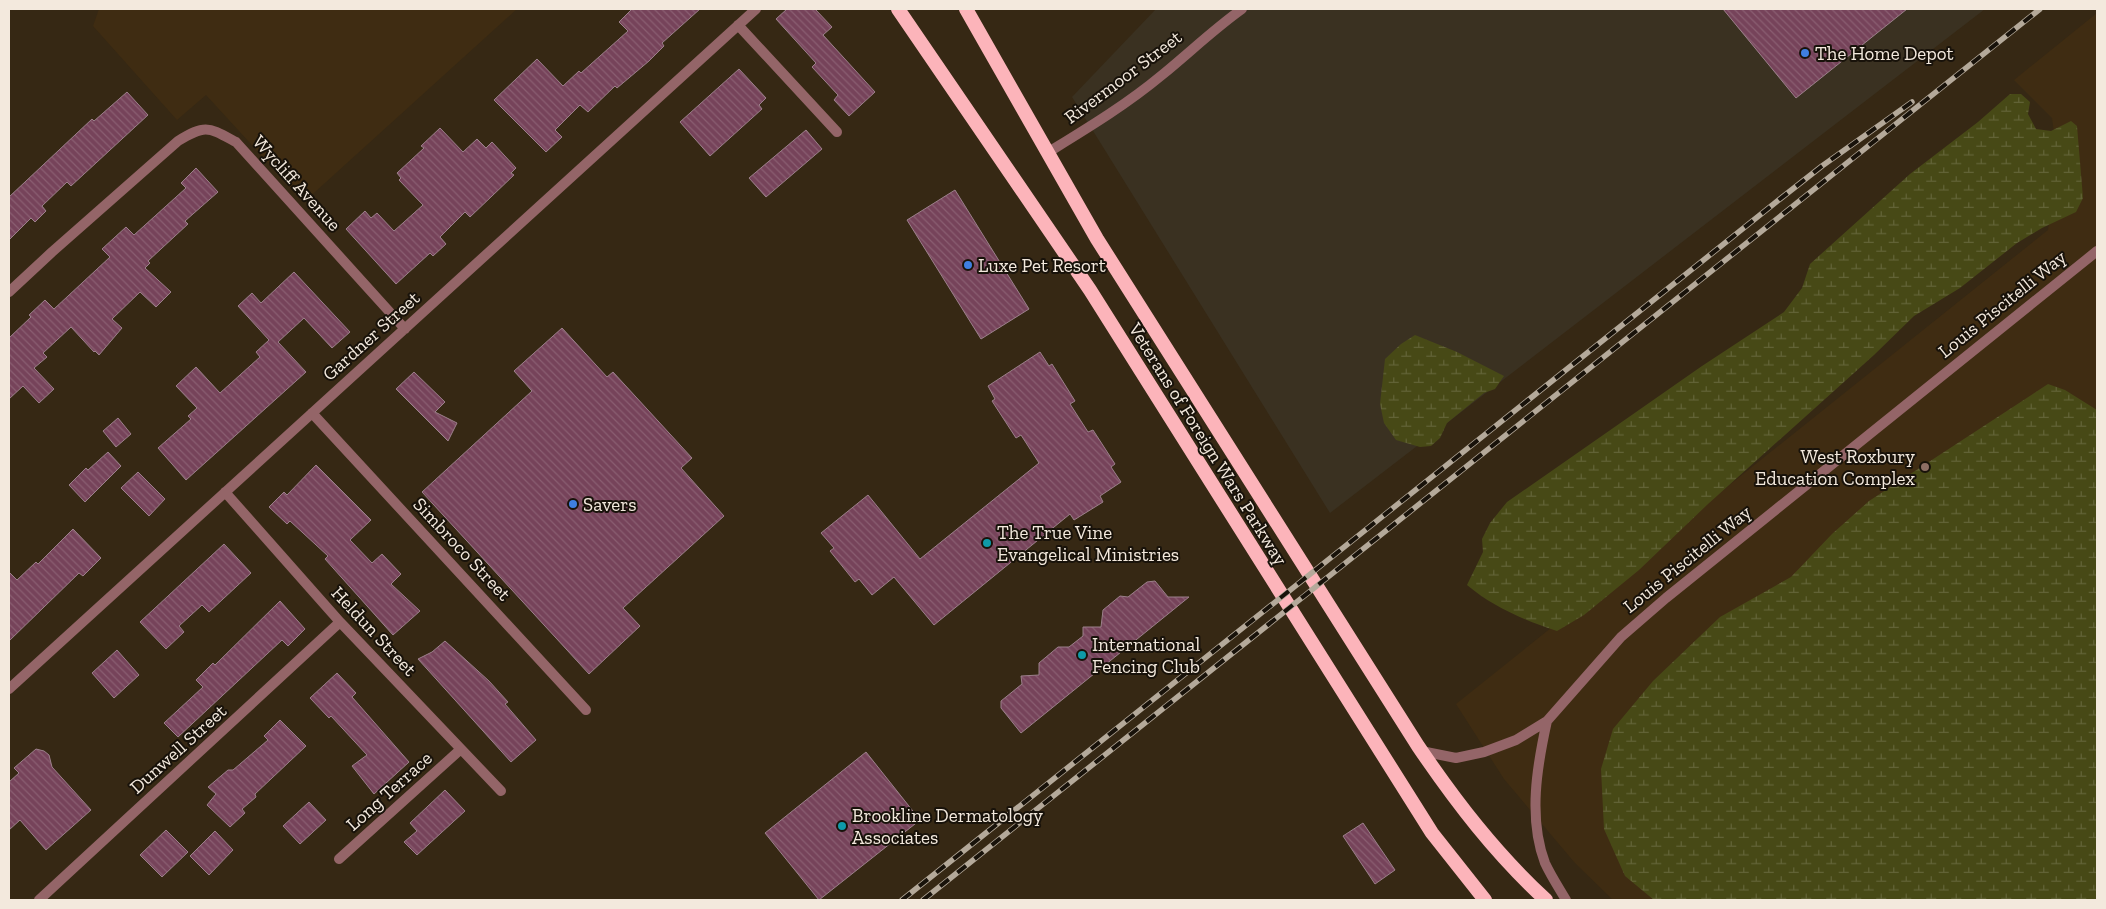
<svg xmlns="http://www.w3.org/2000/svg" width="2106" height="909" font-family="'Zilla Slab',serif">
	<defs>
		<pattern id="wetland-marsh" width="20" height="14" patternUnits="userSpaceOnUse" patternTransform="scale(1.25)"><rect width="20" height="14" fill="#474916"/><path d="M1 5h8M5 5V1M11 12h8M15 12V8" fill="none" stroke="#626337"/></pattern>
		<pattern id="building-back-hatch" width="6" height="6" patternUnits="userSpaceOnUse" patternTransform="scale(1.25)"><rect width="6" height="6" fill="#76435a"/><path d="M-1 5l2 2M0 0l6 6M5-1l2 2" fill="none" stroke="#8a5e71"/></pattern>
	</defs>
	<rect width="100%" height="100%" fill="#362814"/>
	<!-- commercial -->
	<path fill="#3a3121" d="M1156,9h829l-655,504 -258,-416z"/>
	<!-- built -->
	<path fill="#3f2c12" d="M99,9h418l-213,193 -98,-107 -29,25 -84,-94z
		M2097,13v887h-484l-38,-37 -71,-84 -48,-75 592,-474 9,-75 -5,-37 -38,-38z"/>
	<!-- wetland -->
	<path fill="url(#wetland-marsh)" d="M2010,94h11l9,8 -2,12 8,15 15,2 20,-10 6,5 6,72 -7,14 -34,16 -25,15 -57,45 -46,28 -40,39 -166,149 -69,66 -55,45 -27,16c-31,-10 -64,-24 -90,-46l16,-33 -1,-13 8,-16 17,-21 195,-136 82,-54 18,-24 8,-24 100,-90 68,-52z
		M1415,335l42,17 47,24 -9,13 -11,4 -37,30 -7,15 -9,8 -11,1 -24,-7 -12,-17 -4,-19 5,-45 16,-15z
		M2048,384l17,6 32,20v490h-443l-29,-24 -21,-47 -3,-60 12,-40 40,-48 67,-64 71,-40 41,-43 37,-33z"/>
	<!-- building -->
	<path fill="url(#building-back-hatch)" stroke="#9c808b" d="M632,9h68l-38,34 2,3 -15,15 -32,27 -2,-2 -27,26 -8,-7 -25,25 7,7 -16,15 -52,-52 43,-41 26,27 16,-15 2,2 47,-42 -9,-9z
		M787,9h28l17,18 -9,8 52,57 -26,24 -15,-16 4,-5 -26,-28 4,-4 -40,-44z
		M1723,9h184l-111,89z
		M739,69l27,29 -7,7 3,4 -52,47 -30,-34z
		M127,92l21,23 -77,71 -4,-4 -25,24 4,5 -11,11 -4,-4 -22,22v-43l83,-78 2,2z
		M440,128l23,24 14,-13 9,9 6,-6 24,26 -5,5 3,2 -44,42 -5,-5 -25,25 6,7 -13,12 -3,-3 -34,31 -50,-55 19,-18 6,7 6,-5 17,18 29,-26 -24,-25 2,-2 -4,-5 27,-25 -3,-2z
		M806,130l16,19 -56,48 -17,-19z
		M196,168l22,24 -33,29 3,3 -40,37 2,2 -5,5 26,24 -15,15 -16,-15 -28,27 10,9 -23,27 -4,-4 -1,1 -23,-25 -28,26 4,4 -13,11 20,21 -15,14 -16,-17 -14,13v-61l22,-21 -2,-2 16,-15 9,9 56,-52 -8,-8 24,-22 8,8 52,-47 -5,-5z
		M955,190l74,119 -48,30 -74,-119z
		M294,272l56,60 -18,16 -28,-30 -26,24 28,30 -120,108 -28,-32 33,-29 -3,-3 9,-8 -21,-22 20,-19 24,26 40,-36 -4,-5 13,-12 -31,-34 14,-13 9,10z
		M562,328l45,49 6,-5 79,86 -11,10 43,48 -101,92 17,18 -51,48 -167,-182 110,-101 -18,-20z
		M1040,352l9,14 3,-2 23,37 -5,3 18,28 5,-2 22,34 -4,3 10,15 -21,14 3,6 -29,18 -4,-6 -136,111 -40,-48 -22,18 -13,-16 -4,3 -25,-31 4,-3 -13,-15 47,-38 52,64 119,-96 -18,-28 -5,3 -24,-37 3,-2 -7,-13z
		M414,372l31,30 -10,10 22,11 -9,18 -52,-52z
		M118,418l13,16 -15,13 -13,-16z
		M108,452l13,14 -36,36 -16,-17 17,-17 2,2z
		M316,465l55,55 -21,20 22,23 10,-9 19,20 -10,10 29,27 -27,24 -68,-76 3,-3 -38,-35 -3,3 -18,-17 15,-15 3,3z
		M138,472l27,27 -16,17 -28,-28z
		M73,529l28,29 -18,18 -4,-3 -70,68v-69l8,8 19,-18 2,2z
		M224,544l27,29 -42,39 -7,-7 -23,21 5,6 -18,17 -26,-27z
		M1155,581l13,16h21l-168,136 -20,-25v-7l21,-17 -1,-8 18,-1v-12l19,-16h11l14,-11v-9h18l2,-17 17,-14 8,1 19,-15z
		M280,601l25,28 -17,17 -6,-6 -104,97 -14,-14 39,-36 -7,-7 17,-17 2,2z
		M445,641l44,40 19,21 -3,2 31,36 -25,22 -93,-103 14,-7z
		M117,650l22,25 -25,23 -22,-25z
		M337,673l19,20 -4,4 57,65 -35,32 -22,-28 15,-11 -36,-39 -2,2 -19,-20z
		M280,720l26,26 -51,48 1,3 -14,12 3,4 -15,14 -23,-22 9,-11 -8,-7 20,-17h5l35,-30 -4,-4z
		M36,749l8,2 5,4 3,12 39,43 -45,40 -26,-30 -11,10v-48l10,-9 -5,-5z
		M866,752l54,68 -101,80 -54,-67z
		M445,790l20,21 -48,44 -13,-13 13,-11 -7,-8z
		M309,802l17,18 -26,24 -17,-18z
		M1363,823l32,47 -20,14 -32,-48z
		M166,830l22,22 -26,25 -22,-22z
		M215,831l18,19 -24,25 -19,-19z"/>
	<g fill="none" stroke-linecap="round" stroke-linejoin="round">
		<!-- minor -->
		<path stroke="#946568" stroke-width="10" d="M738,25l99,107
			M1047,153c39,-24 79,-48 115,-78 27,-22 52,-46 80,-66
			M9,292l43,-40 126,-111c28,-17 30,-14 58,1l169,187
			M312,413l274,297
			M225,492l115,130 161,169
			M9,689l747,-680
			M1547,721c-10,45 -19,97 -2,142 6,13 14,25 21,37
			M1421,751l35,7 28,-6 32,-12 31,-19 74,-84 45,-39 431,-347
			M339,859l122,-110
			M39,900l301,-278"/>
		<!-- trunk -->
		<path stroke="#fcb4ba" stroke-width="14" d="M898,9l192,281 342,543 53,67
			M966,9l131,230 321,507c38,56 78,108 128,154"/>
		<defs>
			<path id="rail" d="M902,900l878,-701 42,-33 90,-64
				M923,900l1117,-891"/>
		</defs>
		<!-- rail casing -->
		<use href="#rail" stroke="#b4a99a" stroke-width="5.5"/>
		<!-- rail -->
		<use href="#rail" stroke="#18120a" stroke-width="4" stroke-dasharray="11" stroke-linecap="butt"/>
	</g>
	<!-- markers -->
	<g fill="#3f7fe0" stroke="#18120a" stroke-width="2">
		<circle cx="1805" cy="53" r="5"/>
		<circle cx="968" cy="265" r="5"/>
		<circle cx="573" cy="504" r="5"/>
	</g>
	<circle fill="#8d6e63" stroke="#18120a" stroke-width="2" cx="1925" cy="467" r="5"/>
	<g fill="#0f9aa8" stroke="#18120a" stroke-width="2">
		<circle cx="987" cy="543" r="5"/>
		<circle cx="1082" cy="655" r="5"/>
		<circle cx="842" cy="826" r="5"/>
	</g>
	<g text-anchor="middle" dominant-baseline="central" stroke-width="4" stroke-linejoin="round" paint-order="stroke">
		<!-- poi labels -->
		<g font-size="19" fill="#f3e9dd" stroke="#18120a" text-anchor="start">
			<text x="1815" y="53">The Home Depot</text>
			<text x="978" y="265">Luxe Pet Resort</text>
			<text x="1915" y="456" text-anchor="end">West Roxbury<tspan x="1915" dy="22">Education Complex</tspan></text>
			<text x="583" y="504">Savers</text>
			<text x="997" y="532">The True Vine<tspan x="997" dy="22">Evangelical Ministries</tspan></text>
			<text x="1092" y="644">International<tspan x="1092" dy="22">Fencing Club</tspan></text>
			<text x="852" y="815">Brookline Dermatology<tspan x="852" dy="22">Associates</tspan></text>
		</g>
		<!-- street labels -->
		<g font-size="19" fill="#f3e9dd" stroke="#18120a">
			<text transform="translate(1123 77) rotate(-37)">Rivermoor Street</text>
			<text transform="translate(297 183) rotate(48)">Wycliff Avenue</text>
			<text transform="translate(2002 304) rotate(-39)">Louis Piscitelli Way</text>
			<text transform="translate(371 336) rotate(-42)">Gardner Street</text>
			<text transform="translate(1208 444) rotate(58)">Veterans of Foreign Wars Parkway</text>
			<text transform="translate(462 549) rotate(47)">Simbroco Street</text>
			<text transform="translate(1687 559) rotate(-39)">Louis Piscitelli Way</text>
			<text transform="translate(374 631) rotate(47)">Heldun Street</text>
			<text transform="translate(178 749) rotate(-42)">Dunwell Street</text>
			<text transform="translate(389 791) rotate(-42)">Long Terrace</text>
		</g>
	</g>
	<!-- border -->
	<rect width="2106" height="909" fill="none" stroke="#f3e9dd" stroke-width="20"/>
</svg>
